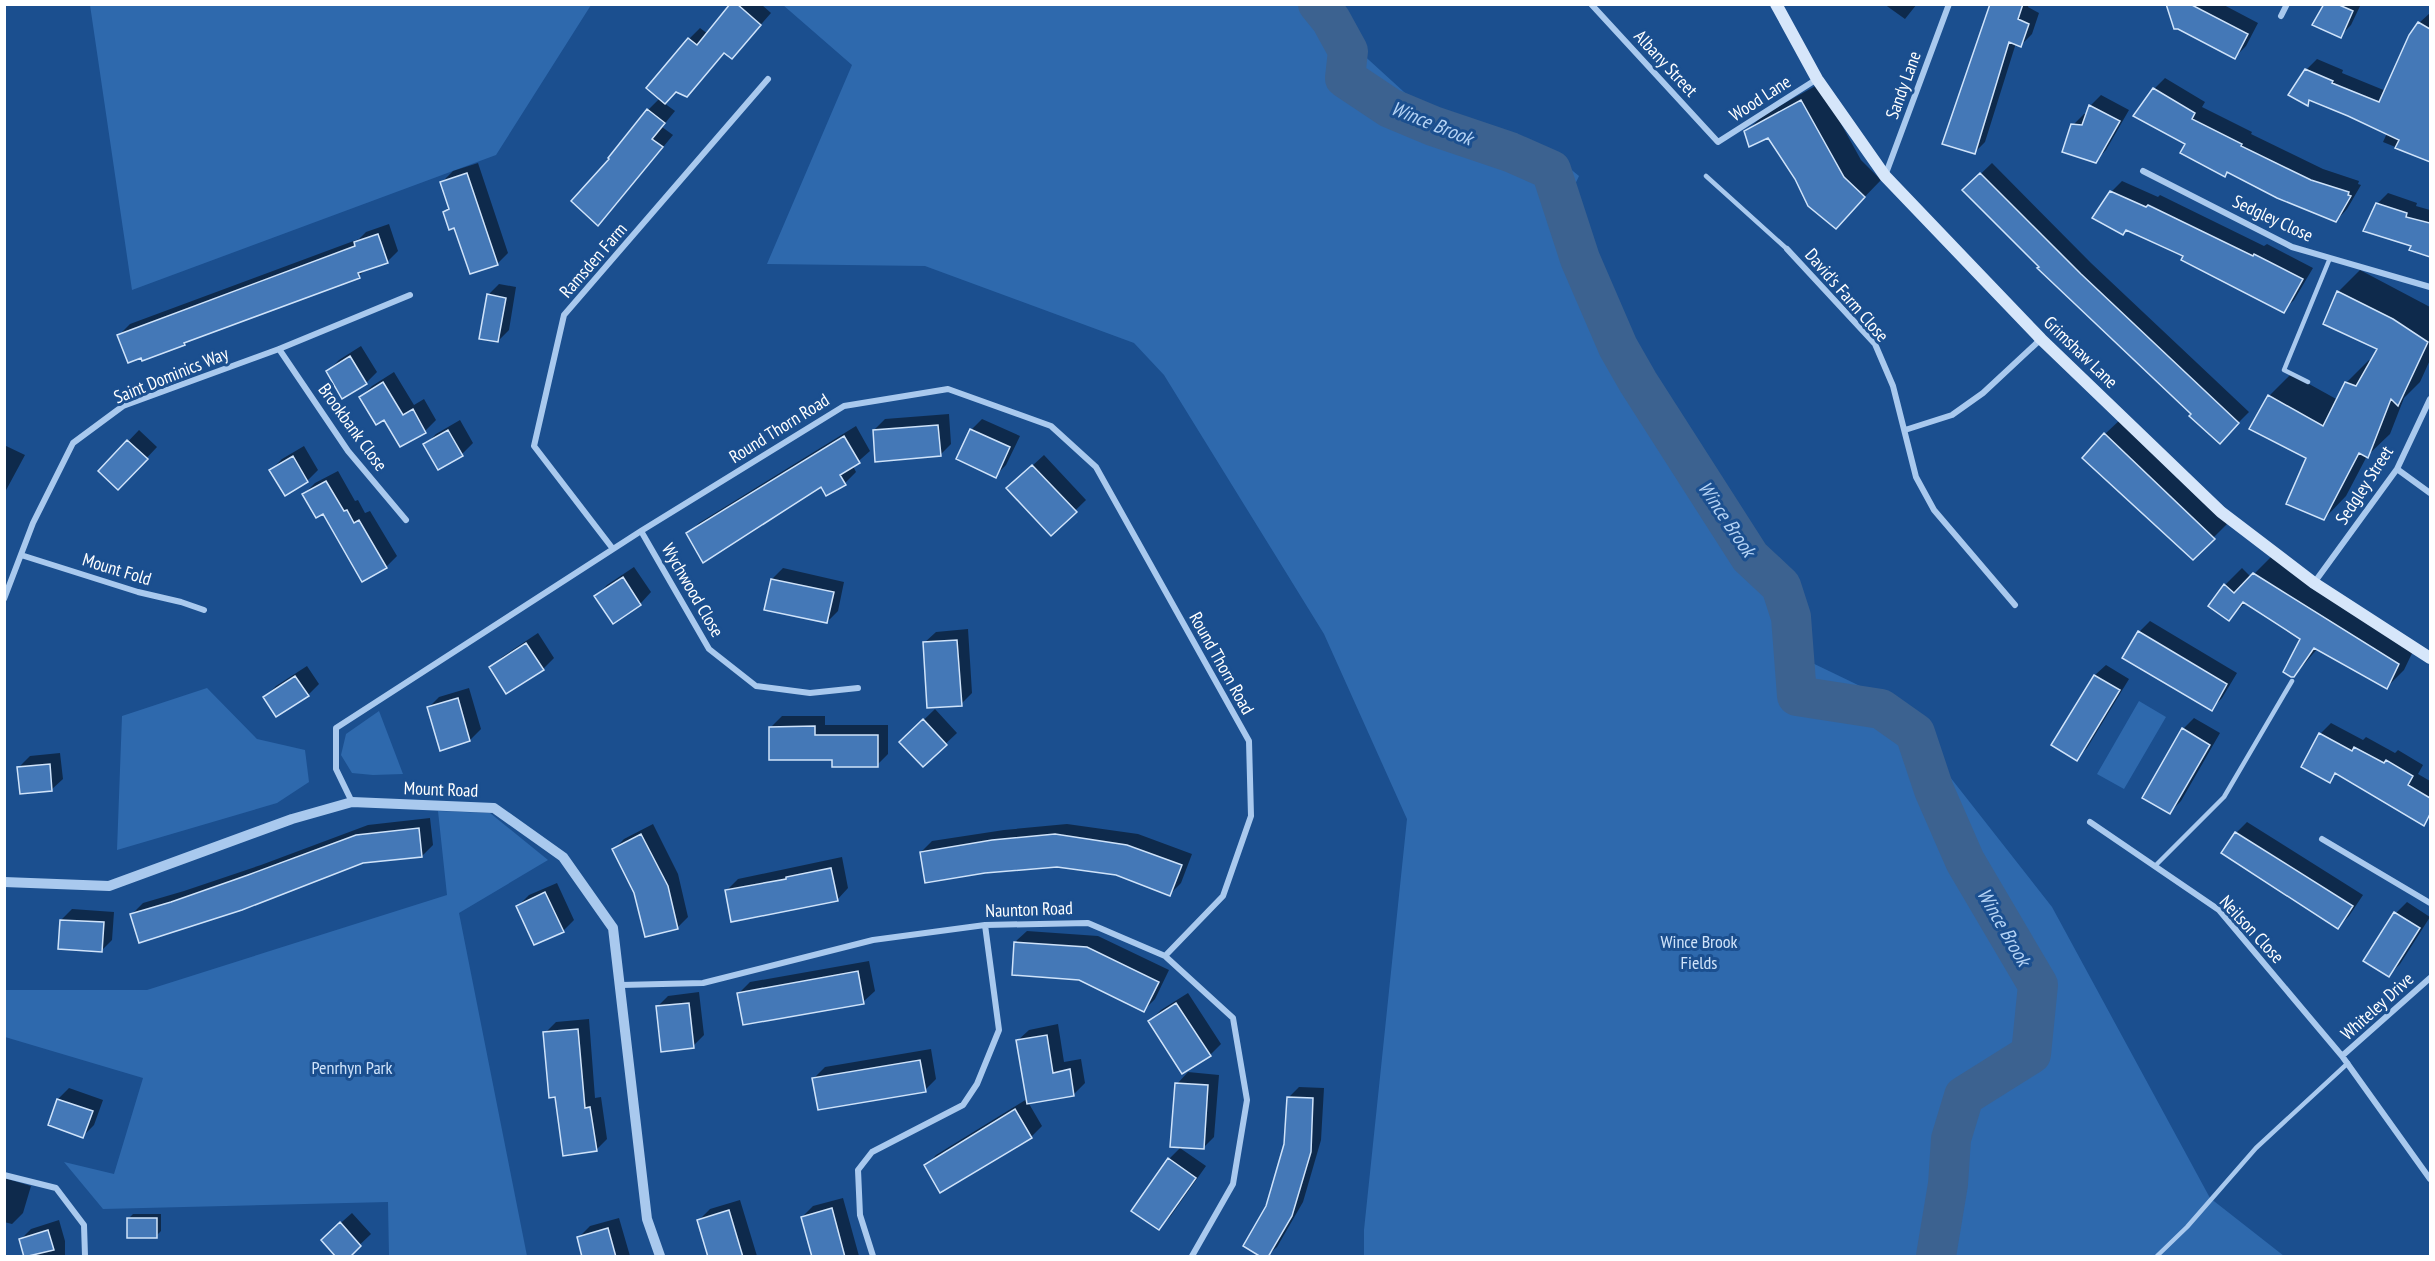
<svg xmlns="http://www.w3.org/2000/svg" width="2435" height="1261" font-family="'PT Sans Narrow',sans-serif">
	<rect width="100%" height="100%" fill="#1b4f8f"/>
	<!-- green -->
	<path fill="#2e69ad" d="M90,5v-1l501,1 -95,150 -364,135z
		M783,5h546l11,12 18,33 57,52 142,56 22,18 -9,19 46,119 45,87 55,92 53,66 26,28 7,71 112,54 25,51 113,144 158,291 74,58h-920v-26l43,-411 -83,-185 -160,-259 -30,-32 -209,-77 -158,-2 85,-199z
		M207,688l50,51 48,11 4,32 -32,21 -160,47 5,-134z
		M2139,701l27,16 -42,72 -27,-15z
		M379,711l24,63 -30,1 -21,-2 -11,-18 5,-21z
		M438,811l52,2 58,47 -89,53 68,343h-138l-1,-54 -285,7 -39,-47 50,12 29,-96 -138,-41v-47h142l300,-95z"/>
	<!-- shadow -->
	<path fill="#0007" d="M732,4h29l10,9 -39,44 -7,-5 -61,51 11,8 -13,16 11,8 -64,78 3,-54 36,-49 12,-12 29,-59 11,-11 8,6z
		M1884,4h33l-12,15z
		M1991,4h38l-1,3 11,6 -7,21 -11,11 -5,-2 -31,99 -11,11 -30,-10z
		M2167,4h55l36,19 -12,23 -11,11z
		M2326,4h35l-10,21 -11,11z
		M2430,13v60l-16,38 16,6v44l-47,-19 4,-9 -74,-34 -6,6 -17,-10 16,-25 11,-11 26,11 -1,3 44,18 33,-68z
		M2165,78l40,24 -3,5 50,25 -1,2 72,35 36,12 -1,3 3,1 -14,24 -11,12 -107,-50 -4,4 -37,-32 -34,-54z
		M1819,84l42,76 20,20 -29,30 -56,-32 -27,-42 -23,-4 17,-17z
		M2101,95l28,15 -23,40 -11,11 -22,-36 11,-11h3l3,-8z
		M478,163l30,90 -11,11 -42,-38 -10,-14 5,-5 -8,-25 11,-11z
		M1992,163l99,100 158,149 -19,19 -37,-17 -229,-224z
		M2122,181l36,16 2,-2 104,51 3,-2 46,24 -19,32 -11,11 -98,-55 -58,-27 -4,4 -12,-41z
		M2388,193l29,10 -1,3 14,4v45l-19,-6 1,-4 -35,-41z
		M389,224l9,27 -11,11 -20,6 -8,8 -216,83 -24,-24 11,-11 229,-85 7,-7z
		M2360,270l70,37v53l-10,22 -16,16 -14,36 -23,22 -21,40 -22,23 -16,-62 -39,-61 22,-22 47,26 8,-17 23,-23 3,1 7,-12 -41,-57z
		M499,284l17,3 -7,43 -11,11 -10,-46z
		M361,346l16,26 -11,11 -38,-12 11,-11z
		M394,372l20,33 10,-6 12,21 -11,11 -25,14 -16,-27 -23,-21 11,-11z
		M949,414l2,30 -11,11 -66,-25 11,-11z
		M2122,418l108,103 -37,37 -88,-124z
		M982,419l38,17 -14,29 -11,11 -24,-46z
		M460,420l13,23 -11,11 -24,14 -13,-23 11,-11z
		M856,426l14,25 -17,15 3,6 -11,11 -18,11 -5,-9 -134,49 11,-11z
		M139,430l18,17 -28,30 -29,-6z
		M4,445l21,10 -21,39z
		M304,446l14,24 -11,11 -22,13 -14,-24 11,-11z
		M1044,455l42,45 -35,34 -32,-56z
		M338,471l17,30 3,-1 7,13 5,-2 27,45 -11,11 -82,-73 11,-11z
		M2271,557l144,90 -11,23 -17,17 -69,-39 -24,28 8,-37 -56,-37 -17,17 -19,-13 15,-21 17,-17 9,9z
		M634,567l17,25 -10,11 -28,19 -17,-26 11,-11z
		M783,568l61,14 -6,29 -11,11 -55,-43z
		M2150,621l87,52 -15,25 -11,11 -72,-77z
		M968,629l4,64 -11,11 -37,-61 12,-11z
		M538,633l16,25 -11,11 -52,-1 11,-11z
		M2106,665l23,14 -42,69 -11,11 19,-84z
		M307,666l12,18 -11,11 -43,2 11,-11z
		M469,688l12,41 -11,11 -42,-32 11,-11z
		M935,709l22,24 -34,32 -22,-23z
		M782,716h43v9h63v29l-11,11 -43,-7 -63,-31z
		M2194,718l26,15 -39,68 -11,11 13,-83z
		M2331,723l32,17 3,-3 29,16 3,-3 25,15 -5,9 12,7v36l-6,7 -87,-51 -8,8 -9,-47z
		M60,753l3,26 -12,11 -32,-23 11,-11z
		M430,818l3,27 -11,11 -59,6 -231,52 11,-11 41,-12 77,-26 107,-40z
		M2247,822l116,73 -14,21 -11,11 -102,-94z
		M653,824l25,50 10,43 -11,11 -41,-35 -23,-43 11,-11z
		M1067,824l71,10 54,20 -11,29 -11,11 -54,-20 -59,-9 -136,-13 11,-11 72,-11z
		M842,857l6,31 -11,12 -110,-10 11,-11z
		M557,883l17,37 -11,11 -45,-25 11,-11z
		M2407,902l23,15 -30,47 -11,11 -24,-14 31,-48z
		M72,909l42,3 -2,28 -11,11 -40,-31z
		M1027,931l71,5 71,34 -14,29 -11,11 -129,-68z
		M869,961l6,30 -12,11 -124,-9 11,-11z
		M699,992l5,43 -11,11 -36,-39 11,-11z
		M1188,993l33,51 -11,11 -60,-34 11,-11z
		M589,1019l6,79 6,-1 6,42 -11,11 -51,-117 11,-11z
		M1058,1024l6,38 17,-3 4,24 -11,11 -46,8 14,24 -11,11 -105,29 10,-11 91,-56 -10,-58 12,-11z
		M931,1049l5,30 -11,11 -111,-12 11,-11z
		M1188,1072l31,3 -5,62 -11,11 -26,-64z
		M1299,1087l25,1 -3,52 -18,62 -26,45 -10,9 1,-50 18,-62 2,-46z
		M69,1088l34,12 -9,25 -11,11 -33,-12 8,-25z
		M1180,1148l26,18 -36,51 -11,11 10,-69z
		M4,1178l27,8 -8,27 -11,11 -8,-2z
		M843,1198l16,58h-46l-11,-39 11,-11z
		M740,1200l17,56h-47l-11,-36 11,-11z
		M352,1213l19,21 -23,22 -14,-27z
		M133,1214h28v17l-5,5 -28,-17z
		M619,1218l11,38h-46l-5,-19 11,-11z
		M59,1220l6,21v15h-39l-6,-16 11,-11z"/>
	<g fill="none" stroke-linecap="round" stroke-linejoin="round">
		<!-- river -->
		<path stroke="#3c6290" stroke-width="40" d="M1318,4l13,16 17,31 -3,27 45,30 43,18 77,26 41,18 29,89 38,88 20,35 112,175 31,29 10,31 6,79 84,13 34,24 19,57 31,71 73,124 -7,69 -67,42 -13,43 -3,45 -12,72"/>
	</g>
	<!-- building -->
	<path fill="#4478b7" stroke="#cfe3fa" stroke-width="1.5" d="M730,4h7l24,21 -29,34 -8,-6 -37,44 -11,-5 -11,12 -19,-16 42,-50 9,7z
		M1990,4h33l-5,15 11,5 -8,23 -12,-5 -34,112 -33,-10z
		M2166,4h24l58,30 -13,25 -57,-30h-4z
		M2324,4h13l16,7 -12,27 -29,-13z
		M2418,22l12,7v133l-35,-14 4,-8 -51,-24 -39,-16 -1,6 -20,-11 17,-26 28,12 -1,2 47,19 30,-67z
		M2153,88l42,25 -3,6 50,25 -1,2 70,34 38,12 -1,3 3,1 -15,26 -59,-24 -50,-26 -2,5 -45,-24 5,-9 -52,-28z
		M1801,100l43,77 21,20 -29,32 -28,-23 -13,-27 -27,-41 -19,9 -5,-16z
		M2089,105l31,16 -24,42 -34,-11 9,-28 11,1z
		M647,109l18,14 -13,16 11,8 -65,79 -27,-25 38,-42 -1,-1z
		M467,173l31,92 -28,9 -16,-46 -5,2 -6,-18 6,-3 -9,-27z
		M1980,173l101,101 158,149 -19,21 -31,-28 2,-2 -154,-146 2,-1 -77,-77z
		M2110,191l36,16 2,-2 105,51 1,-2 49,25 -19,34 -103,-53 2,-4 -57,-26 -3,5 -31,-17z
		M2376,203l31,10 -1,4 24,6v34l-21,-7 2,-4 -48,-15z
		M378,234l10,29 -30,10 2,5 -176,65 1,2 -43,16 -1,-3 -13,5 -11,-28 238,-89 -1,-4z
		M2337,291l56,28 35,23 -30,64 -7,-7 -23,59 -9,-5 -35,67 -38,-16 20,-46 -57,-29 19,-34 55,31 22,-44 11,4 21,-37 -54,-25z
		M487,294l19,4 -8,44 -19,-3z
		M350,356l17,28 -25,15 -16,-28z
		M383,382l20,33 10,-6 13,24 -26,14 -16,-27 -8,5 -17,-28z
		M938,425l3,31 -66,6 -2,-32z
		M970,429l40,18 -14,31 -40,-19z
		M448,430l15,26 -25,14 -15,-26z
		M2104,433l111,106 -22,21 -111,-102z
		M844,436l16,27 -20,12 6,10 -20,11 -5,-9 -118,76 -17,-30z
		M127,440l21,19 -30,31 -20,-19z
		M293,456l15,26 -23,14 -16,-26z
		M1032,465l45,47 -26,24 -45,-48z
		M326,481l18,30 3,-1 7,13 5,-3 28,48 -25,14 -39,-68 -7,4 -14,-24z
		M2253,573l146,91 -12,25 -73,-41 -20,29h-3l-8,-5 17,-33 -57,-37 -14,19 -21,-15 16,-22 10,9z
		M623,577l18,28 -28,19 -19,-28z
		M771,579l63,13 -7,31 -63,-13z
		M2138,631l89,53 -15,27 -90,-53z
		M957,640l5,66 -35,2 -4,-66z
		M526,643l18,27 -38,24 -17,-27z
		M2094,675l26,15 -43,71 -26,-16z
		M295,676l14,20 -33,21 -13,-20z
		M458,698l12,43 -30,10 -13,-44z
		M923,719l24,26 -24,22 -24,-25z
		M815,726v9h63v32h-46v-7h-63v-33z
		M2182,728l28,17 -40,69 -28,-16z
		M2319,733l33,18 2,-4 30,16 2,-3 27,16 -5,9 22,13v16l-6,12 -89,-53 -5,10 -29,-16z
		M50,764l2,27 -32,3 -3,-27z
		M419,828l3,29 -59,6 -121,47 -103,33 -9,-29 41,-12 77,-27 108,-40z
		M2235,832l118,74 -15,23 -117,-76z
		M641,834l27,52 10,43 -33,8 -11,-44 -22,-44z
		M1055,834l72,11 55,20 -12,31 -54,-21 -59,-8 -72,6 -60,10 -5,-31 72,-12z
		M831,868l7,33 -107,21 -6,-32 61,-11v-2z
		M545,892l19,40 -30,13 -18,-39z
		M2394,912l26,16 -31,49 -26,-16z
		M60,920l44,2 -2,30 -44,-3z
		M1014,942l73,5 72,35 -15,30 -65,-32 -67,-5z
		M858,971l6,33 -121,21 -6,-32z
		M689,1003l5,45 -33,4 -5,-46z
		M1176,1003l35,53 -29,18 -34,-53z
		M578,1029l7,79 5,-1 7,44 -34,5 -8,-59 -6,1 -6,-66z
		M1047,1035l6,38 17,-4 4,27 -47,8 -11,-64z
		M920,1060l6,32 -108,18 -6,-32z
		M1175,1083l33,2 -4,64 -34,-2z
		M1287,1097l26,1 -2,54 -19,64 -24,41h-7l-18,-11 23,-40 18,-62z
		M57,1099l36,12 -10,27 -35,-13z
		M1015,1109l17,29 -92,55 -16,-28z
		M1168,1158l28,20 -37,52 -28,-19z
		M832,1208l13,49h-33l-11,-40z
		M729,1210l14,47h-35l-11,-37z
		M127,1218h30v20h-30z
		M340,1222l21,24 -11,11h-14l-15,-17z
		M608,1228l8,29h-34l-5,-20z
		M48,1230l6,20 -30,7 -5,-18z"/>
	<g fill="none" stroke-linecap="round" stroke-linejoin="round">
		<!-- service -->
		<path stroke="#a9c9ee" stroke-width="4.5" d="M1706,176l81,73
			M2308,382l-24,-12 46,-112
			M2155,866l69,-69 68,-116
			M2157,1256l30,-29 69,-79 92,-85"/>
		<!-- minor -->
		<path stroke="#a9c9ee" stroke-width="6" d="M1591,4l127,138 99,-63
			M2281,16l6,-12
			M2143,171l149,76 138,40
			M1885,176l64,-172
			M1787,249l88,95 18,42 23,91 18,33 81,95
			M279,349l69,102 58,69
			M1905,430l47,-15 31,-22 58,-54
			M2397,469l33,24
			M641,531l68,118 47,37 54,7 48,-5
			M613,549l-79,-103 30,-131 204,-236
			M21,555l117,37 43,10 23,8
			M2314,583l83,-114 33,-70
			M4,599l29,-76 40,-80 50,-37 156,-57 131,-54
			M352,802l-16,-33v-41l305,-197 203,-125 104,-17 103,37 45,41 153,274 2,75 -28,80 -58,60
			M2090,822l129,88 123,146 88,123
			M2322,839l108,64
			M621,985l82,-2 170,-43 112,-15 103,-2 77,33 68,62 14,82 -14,84 -41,72
			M2342,1056l88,-78
			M4,1175l52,13 28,37 1,31
			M873,1256l-13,-41 -2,-45 14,-18 91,-47 14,-21 22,-54 -14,-105"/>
		<!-- tertiary -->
		<path stroke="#a9c9ee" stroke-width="10" d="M4,882l105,4 183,-67 60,-17 142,6 69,49 50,71 34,291 13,37"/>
		<!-- secondary -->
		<path stroke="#d6e6fa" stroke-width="12" d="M1776,4l41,75 68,97 156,163 180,173 93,71 116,75"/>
	</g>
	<g text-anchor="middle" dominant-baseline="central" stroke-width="6" stroke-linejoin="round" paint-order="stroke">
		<!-- street labels -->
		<g font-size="18" fill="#fff" stroke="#1b4f8f">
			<text transform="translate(1666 63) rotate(47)">Albany Street</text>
			<text transform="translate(1903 85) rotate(-70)">Sandy Lane</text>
			<text transform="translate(1760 98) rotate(-33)">Wood Lane</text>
			<text transform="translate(2273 218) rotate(25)">Sedgley Close</text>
			<text transform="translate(593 260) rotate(-49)">Ramsden Farm</text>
			<text transform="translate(1847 295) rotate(49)">David's Farm Close</text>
			<text transform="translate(2081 352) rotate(44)">Grimshaw Lane</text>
			<text transform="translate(171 375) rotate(-22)">Saint Dominics Way</text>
			<text transform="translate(353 427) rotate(54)">Brookbank Close</text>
			<text transform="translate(779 428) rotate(-32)">Round Thorn Road</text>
			<text transform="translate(2364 485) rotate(-57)">Sedgley Street</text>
			<text transform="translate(117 569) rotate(17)">Mount Fold</text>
			<text transform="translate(693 590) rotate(60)">Wychwood Close</text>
			<text transform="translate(1222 663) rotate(61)">Round Thorn Road</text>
			<text transform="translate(441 789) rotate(2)">Mount Road</text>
			<text transform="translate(1029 909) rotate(-2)">Naunton Road</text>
			<text transform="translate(2252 929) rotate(47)">Neilson Close</text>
			<text transform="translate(2377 1006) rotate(-42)">Whiteley Drive</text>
		</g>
		<!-- park labels -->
		<g font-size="18" fill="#cfe3fa" stroke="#1b4f8f">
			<text x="1699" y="941">Wince Brook<tspan x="1699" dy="21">Fields</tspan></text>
			<text x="352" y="1067">Penrhyn Park</text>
		</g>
		<!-- water labels -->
		<g font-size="20" font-style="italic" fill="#b5d3f5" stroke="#1b4f8f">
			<text transform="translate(1432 123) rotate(22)">Wince Brook</text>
			<text transform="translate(1727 519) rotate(56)">Wince Brook</text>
			<text transform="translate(2004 927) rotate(60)">Wince Brook</text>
		</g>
	</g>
	<!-- border -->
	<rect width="2435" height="1261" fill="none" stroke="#ffffff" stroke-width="12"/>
</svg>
